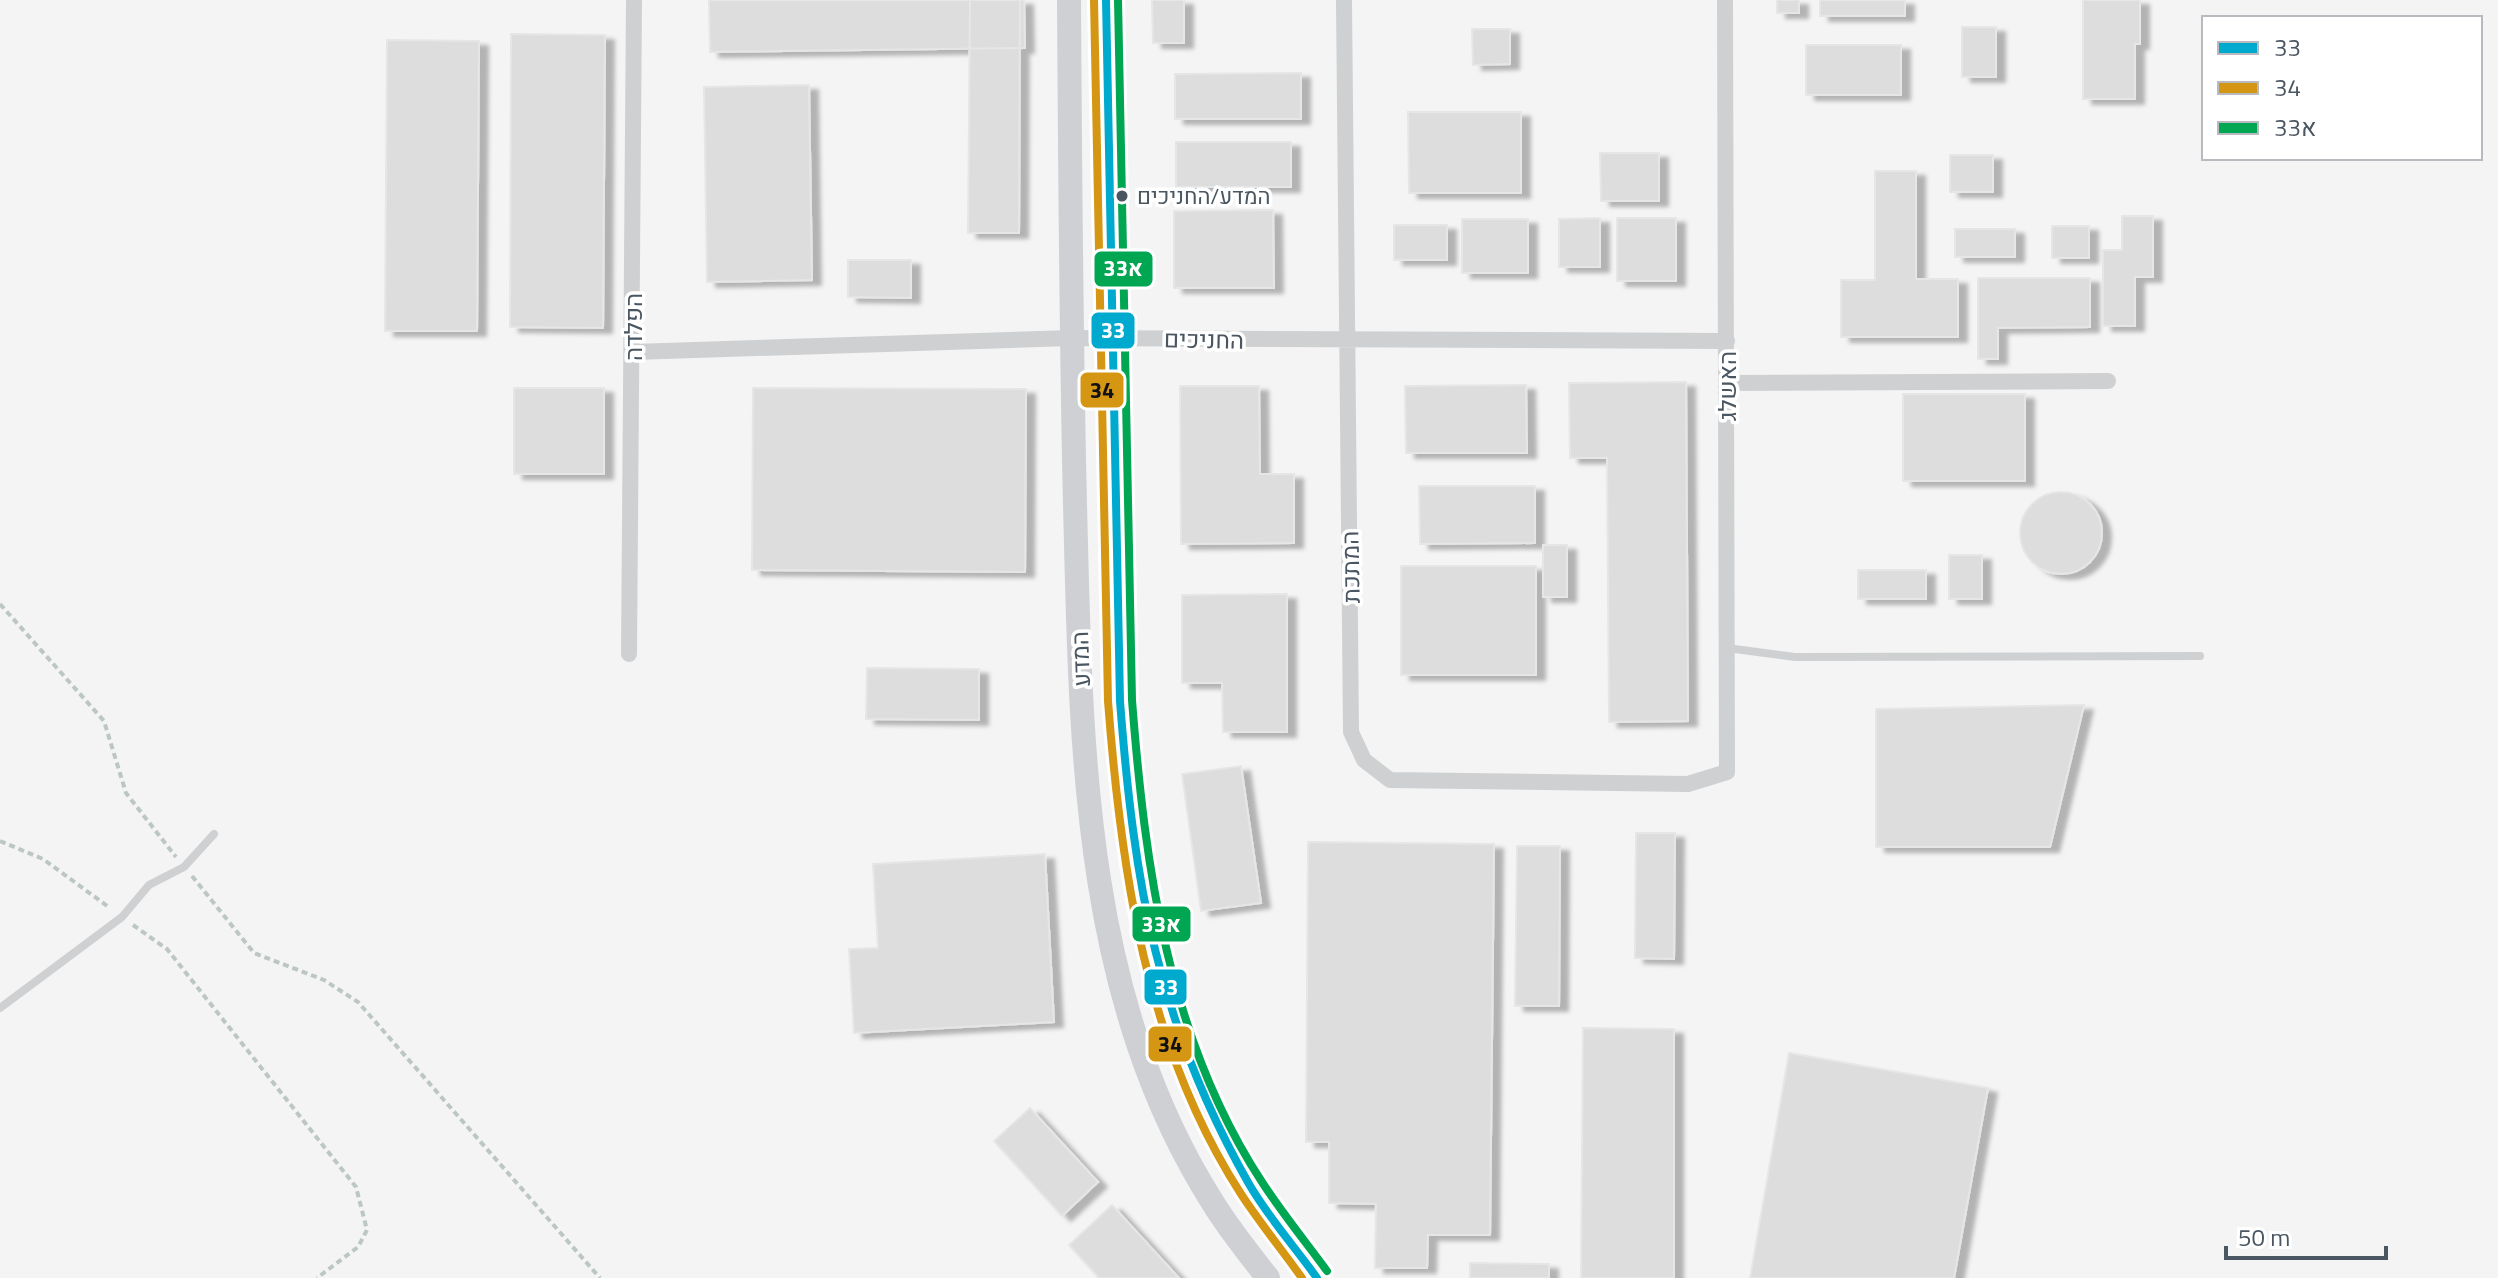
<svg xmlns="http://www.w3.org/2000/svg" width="2498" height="1278" font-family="'Titillium Web',Heebo,sans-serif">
	<defs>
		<filter id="shadow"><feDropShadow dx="9" dy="5" stdDeviation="2" flood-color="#0004"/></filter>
	</defs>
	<rect width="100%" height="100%" fill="#f4f4f4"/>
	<!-- building -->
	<path fill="#ddddde" stroke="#e5e6e7" stroke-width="2" filter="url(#shadow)" d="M709,0h315l1,48 -315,4z
		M970,0h50l-1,233h-51z
		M1152,0h32v43h-31z
		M1777,0h22v13h-22z
		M1820,0h85v16h-85z
		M2083,0h57v44h-5v55h-52z
		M1962,27h34v50h-34z
		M1472,29h38v35l-37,1z
		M511,34l94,1 -2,293 -93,-1z
		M387,40l92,1 -2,290h-92z
		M1806,45h95v50h-95z
		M1301,73v46h-126v-45z
		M809,85l3,195 -105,2 -3,-195z
		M1408,112h113v81h-112z
		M1176,142h115v45h-115z
		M1600,153h59v48h-58z
		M1950,155h43v37h-43z
		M1875,171h41v108h42v58h-117v-57h34z
		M1273,210l1,78h-100v-77z
		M2122,216h31v61h-18v49h-32v-76h19z
		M1600,218v49h-41v-48z
		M1617,218h59v63h-59z
		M1462,219h66v54h-66z
		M1394,225h53v35h-53z
		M2052,226h37v32h-37z
		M1955,229h60v28h-60z
		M848,260h63v38l-63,-1z
		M1978,278h112v49l-92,1v31h-20z
		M1686,382l2,339 -79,1 -2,-264h-37l-1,-75z
		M1526,385l1,68h-121l-1,-67z
		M1180,386h79l1,88h34v69l-113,1z
		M514,388h90v86h-90z
		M753,388l273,1 -1,183 -273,-2z
		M1903,394h122v87h-122z
		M1419,486h116v57l-115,1z
		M2020 533a41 41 0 1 1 82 0a41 41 0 1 1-82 0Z
		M1543,545h24v52h-24z
		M1949,555h33v44h-33z
		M1401,566h135v109h-135z
		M1858,570h68v29h-68z
		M1287,594v138h-64l-1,-49h-40v-88z
		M867,668l112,1v51l-113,-1z
		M2084,705l-34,142h-174v-138z
		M1241,766l20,137 -60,8 -19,-137z
		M1636,833h39l-1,126 -39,-1z
		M1308,842l186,2 -4,391h-62l-1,33h-52l1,-64 -47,-1v-61h-23z
		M1517,846h43l-1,160h-44z
		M1045,854l9,168 -200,11 -5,-84 29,-1 -5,-84z
		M1583,1028l91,1v249h-93z
		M1789,1053l199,35 -34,190h-204z
		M1030,1108l68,74 -36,34 -68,-75z
		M1112,1205l67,73h-80l-30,-33z
		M1470,1263l79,1v14h-79z"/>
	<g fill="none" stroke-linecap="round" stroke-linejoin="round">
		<!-- path -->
		<path stroke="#bcc7c4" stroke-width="4" stroke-dasharray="6 4" stroke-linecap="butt" d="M0,604l104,117 22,72 50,64
			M0,841l43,18 67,49
			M192,876l62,77 70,27 34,22 242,276
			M133,925l34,24 189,238 11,43 -9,17 -41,31"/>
		<!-- lane -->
		<path stroke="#ced0d2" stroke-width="8" d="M1727,648l68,9 405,-1
			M0,1008l122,-91 27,-32 35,-18 30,-33"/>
		<!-- street -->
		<path stroke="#ced0d2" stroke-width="16" d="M1344,0l7,732 13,28 26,20 298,4 39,-12 -2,-772
			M633,352l438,-14 656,3
			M1727,383l381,-2
			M629,654l5,-654"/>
		<!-- secondary -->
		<path stroke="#ced0d4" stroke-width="24" d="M1069,0c1,168 2,336 6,504 6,237 6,491 138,699 16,26 36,51 55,75
			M1106,0c2,162 4,324 7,486 7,296 3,551 204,792"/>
		<defs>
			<path id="bus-1" d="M1106,0l14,701c14,182 37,322 129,483 19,33 46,63 68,94"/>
			<path id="bus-2" d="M1094,0l14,701c13,171 38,346 133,493 19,29 41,56 61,84"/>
			<path id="bus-3" d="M1118,0l14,700c13,167 36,339 130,482 20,31 43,59 65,89"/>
		</defs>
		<!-- bus-1 casing -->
		<use href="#bus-1" stroke="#fff" stroke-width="14"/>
		<!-- bus-2 casing -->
		<use href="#bus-2" stroke="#fff" stroke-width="14"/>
		<!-- bus-3 casing -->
		<use href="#bus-3" stroke="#fff" stroke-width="14"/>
		<!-- bus-1 -->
		<use href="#bus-1" stroke="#00a9ce" stroke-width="8"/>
		<!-- bus-2 -->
		<use href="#bus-2" stroke="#d49613" stroke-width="8"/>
		<!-- bus-3 -->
		<use href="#bus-3" stroke="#00a651" stroke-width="8"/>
	</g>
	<!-- markers -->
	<circle fill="#4a5661" stroke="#fff" stroke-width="3" cx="1122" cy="196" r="7"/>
	<g text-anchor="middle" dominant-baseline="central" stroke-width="7" stroke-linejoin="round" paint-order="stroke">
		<!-- bus labels -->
		<g font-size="22" fill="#4a5661" stroke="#fff" text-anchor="start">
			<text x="1137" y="196">המדע/החניכים</text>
		</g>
		<!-- street labels -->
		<g font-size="24" fill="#4a5661" stroke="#fff">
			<text transform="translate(633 327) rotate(-90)">הפלדה</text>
			<text transform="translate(1204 339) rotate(1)">החניכים</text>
			<text transform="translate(1727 386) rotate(-90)">האשלג</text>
			<text transform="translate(1350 567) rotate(-91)">המתכת</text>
			<text transform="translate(1080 659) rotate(-92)">המדע</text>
		</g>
	</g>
	<g stroke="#fff" stroke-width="3">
		<rect x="1093" y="250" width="61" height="38" rx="8" fill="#00a651"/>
		<rect x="1090" y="311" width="46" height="39" rx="8" fill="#00a9ce"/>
		<rect x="1079" y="371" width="46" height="38" rx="8" fill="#d49613"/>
		<rect x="1131" y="905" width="61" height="38" rx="8" fill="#00a651"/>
		<rect x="1143" y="968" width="45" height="38" rx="8" fill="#00a9ce"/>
		<rect x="1147" y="1025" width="46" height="38" rx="8" fill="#d49613"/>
	</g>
	<g font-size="22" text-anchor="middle" font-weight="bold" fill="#fff">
		<text x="1123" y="276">33א</text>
		<text x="1113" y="338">33</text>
		<text x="1161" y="932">33א</text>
		<text x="1166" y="995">33</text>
	</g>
	<g font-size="22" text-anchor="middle" font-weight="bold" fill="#111">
		<text x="1102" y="398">34</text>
		<text x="1170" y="1052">34</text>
	</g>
	<!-- legend -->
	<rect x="2202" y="16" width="280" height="144" fill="#ffffff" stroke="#b7bbc0" stroke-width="2"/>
	<rect x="2218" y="42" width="40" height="12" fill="#00a9ce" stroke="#b7bbc0" stroke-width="2"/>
	<text x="2274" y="56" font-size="24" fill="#4a5661">33</text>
	<rect x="2218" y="82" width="40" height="12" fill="#d49613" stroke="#b7bbc0" stroke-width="2"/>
	<text x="2274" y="96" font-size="24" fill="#4a5661">34</text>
	<rect x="2218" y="122" width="40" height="12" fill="#00a651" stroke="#b7bbc0" stroke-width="2"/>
	<text x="2274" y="136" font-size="24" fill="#4a5661">33א</text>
	<!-- scale -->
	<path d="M2226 1246v12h160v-12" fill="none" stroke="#4a5661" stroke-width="4"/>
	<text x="2238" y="1246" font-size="24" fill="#4a5661" stroke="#ffffff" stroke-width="6" paint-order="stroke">50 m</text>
</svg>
